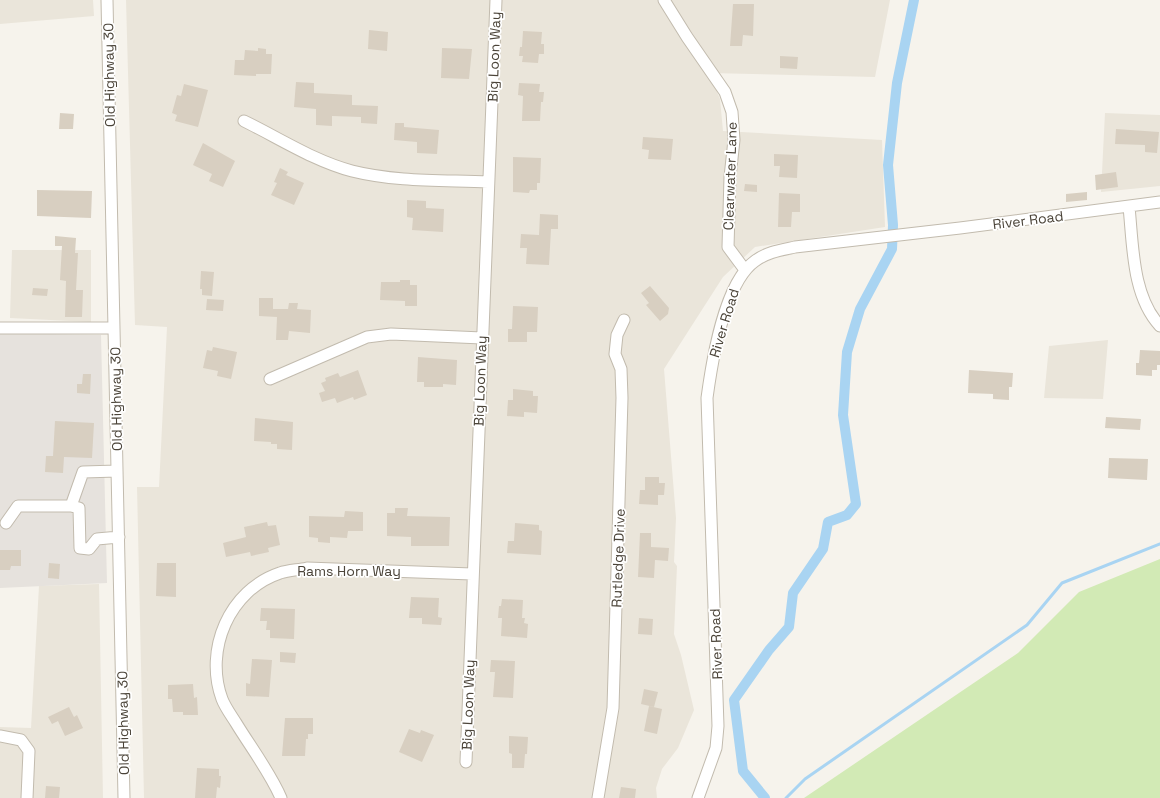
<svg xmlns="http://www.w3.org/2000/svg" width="1160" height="798" font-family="'Space Grotesk',sans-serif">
	<rect width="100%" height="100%" fill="#f6f3ec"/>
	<!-- residential -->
	<path fill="#eae5da" d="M0,0h93l1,16 -94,8z
		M126,0h764l-15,77 -166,-4 11,26 3,32 159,9 3,87 -130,20 -32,30 -59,92 12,149 -2,44 3,4 -3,68 7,21 13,55 -16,38 -16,21 -6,19 1,10h-513l-7,-311h22l8,-160 -32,-2z
		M1105,113l55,2v71l-59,6z
		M12,250h79v72l-81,-4z
		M1108,340l-5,59 -59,-1 5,-52z
		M99,584l4,214h-103v-71l31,1 8,-142z"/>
	<!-- industrial -->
	<path fill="#e6e2dd" d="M0,333l101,2 6,248 -107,5z"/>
	<!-- green -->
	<path fill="#d2eab5" d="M1160,559v239h-356l214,-145 61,-61z"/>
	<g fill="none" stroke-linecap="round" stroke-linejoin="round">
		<!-- stream -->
		<path stroke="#a9d4f2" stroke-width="3" d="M786,798l19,-19 222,-154 35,-42 98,-39"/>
		<!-- canal -->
		<path stroke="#a9d4f2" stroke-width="10" d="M765,798l-22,-27 -9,-71 35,-50 20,-23 4,-34 30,-44 5,-27 19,-7 9,-11 -13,-89 4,-63 13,-43 32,-60 1,-24 -5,-60 9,-82 17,-83"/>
	</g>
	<!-- building -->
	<path fill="#d8cfc1" d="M733,4h21l-1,32 -10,-1 -1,11h-12z
		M369,30l19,2 -1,19 -19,-2z
		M523,31l19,1 -1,12h3v10h-5l-1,9 -16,-1 1,-6h-4l1,-9h2z
		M258,48l8,1v5h6l-1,20h-15v2l-22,-1 1,-15h9l1,-10 13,1z
		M442,48l30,1 -3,30 -28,-1z
		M780,56l18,1 -1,12 -17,-1z
		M296,82l18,1v10l38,2v10l26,1 -1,18 -16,-1v-6l-29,-1v10l-16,-1v-16l-22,-2z
		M519,83l21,1 -1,8h5l-1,10h-2l-1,19h-18l1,-25 -5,-1z
		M184,84l24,6 -10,37 -23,-6 2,-6 -5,-2 5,-18 4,1z
		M60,113l14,1 -1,15h-14z
		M395,123h9v4l35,3 -2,24 -20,-1v-11l-23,-2z
		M1116,129l43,3 -2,21 -12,-1v-7l-30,-1z
		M643,137l30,2 -2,21 -23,-1 1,-9 -7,-1z
		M203,143l32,18 -12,26 -14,-6 3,-7 -19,-9z
		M774,154l24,1 -1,23 -18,-1 1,-11h-6z
		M513,157l28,1 -1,25h-3v7h-7l-1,3 -16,-1z
		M280,168l8,4 -2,3 18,8 -10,22 -23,-10 6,-12 -3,-1z
		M1116,172l2,15 -22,3 -1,-15z
		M745,184l12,1v7l-13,-1z
		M37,190l55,1 -1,27 -54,-2z
		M1087,192v8l-21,2v-8z
		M779,193l21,1v18h-8l-1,15h-13z
		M407,200l19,1v7l18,1 -1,23 -31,-2 1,-12 -6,-1z
		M540,214l18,1v14h-7l-2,36 -23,-1 1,-16h-7l1,-14 18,1z
		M55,236l21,2 -1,15h3l-2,37h7l-1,27h-17l1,-36 -6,-1 2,-34h-7z
		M201,271l13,1 -2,24 -10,-1v-6h-2z
		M400,280h10v5h7v21h-12v-5l-25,-1 1,-18h19z
		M650,286l19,22 -1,6 -8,7 -14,-16 3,-2 -8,-10z
		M33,288l15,1 -1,7 -15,-1z
		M259,298h14v11h15l1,-6h9l-1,6 14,1 -1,23 -21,-2 -1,9h-12l1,-23 -18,-1z
		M207,299l17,1 -1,11 -17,-1z
		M513,306l25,1 -1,25h-10v10h-19v-13h4z
		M213,347l24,5 -6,27 -14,-3 1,-5 -15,-3 4,-18 5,1z
		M1140,350l20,1v14h-3v5h-5v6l-16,-1v-12h3z
		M418,357l39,3 -1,25 -13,-1v3h-19v-5h-7z
		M358,370l9,25 -13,5 -1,-3 -16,6 -2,-5 -13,4 -3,-9 6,-2 -4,-8 5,-2 -1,-3 13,-5 2,4z
		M969,370l44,3 -1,14h-3v13l-16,-1v-5l-25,-1z
		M83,374h8l-1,20 -13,-1v-9h5z
		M513,389l20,2v5h5l-1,17 -13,-1v5l-17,-1 1,-16h5z
		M1106,417l35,2 -1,11 -35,-2z
		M255,418l38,4 -1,28 -15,-1v-5h-6v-2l-17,-1z
		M55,421l39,2 -2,35 -28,-1 -1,16 -18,-1 1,-16h7z
		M1109,458l39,1 -1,21 -39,-2z
		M645,477h14v6h6l-1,12h-6v10l-19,-1 1,-14h5z
		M395,508h13l-1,8 43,1 -1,29h-38v-9l-24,-1v-23h8z
		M345,511l18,1v19h-15l-1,7 -17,-1v6l-12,-1v-4l-9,-1v-21l35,1z
		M267,522l1,4 8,-1 4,20 -12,3 1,4 -18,4 -1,-4 -24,5 -3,-14 23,-6 -2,-10z
		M515,523l24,2v5l3,1 -1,24 -34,-2 1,-12h6z
		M640,533h11v14l18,1 -1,13 -13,-1 -1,18 -16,-1z
		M0,550h21v16h-10l-1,4h-10z
		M49,563l11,1 -1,15 -11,-1z
		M157,563h19v34l-20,-1z
		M411,597l28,1 -1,19 4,1 -1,7 -19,-1v-6h-13z
		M502,599l21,1 -1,18h3l-1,5 4,1 -1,14 -26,-2 1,-18h-4l1,-12h2z
		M261,608l34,1 -1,30 -24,-1v-8h-4l1,-9h-7z
		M639,618l14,1 -1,16 -14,-1z
		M280,652l16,1 -1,10 -15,-1z
		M252,659l20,1 -3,37 -23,-1v-13l4,1z
		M491,660l24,1 -2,37 -20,-1 2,-25h-5z
		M193,684l1,14 3,-1 1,18h-15v-3h-10l-1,-13h-4v-14z
		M644,689l14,3 -4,15 -13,-3z
		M649,706l13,3 -5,25 -13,-3z
		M69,707l5,10 3,-2 6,13 -18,8 -7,-15 -6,3 -4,-7z
		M285,718h28v16h-5v5h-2l-1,17h-23z
		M409,729l11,4 1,-3 13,5 -12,27 -23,-10z
		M509,736l19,1 -1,17h-2l-1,14h-12v-14l-3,-1z
		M197,768l22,1v7h2l-1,12 -3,-1 -1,11h-21z
		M46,786l14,1 -1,11h-14z
		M621,787l15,2 -1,9h-16z"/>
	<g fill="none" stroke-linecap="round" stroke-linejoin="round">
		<defs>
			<path id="minor" d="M107,0l17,798
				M664,0l23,37 38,55 7,20 2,28 -4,37 -2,70 17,23
				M244,121c35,17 70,40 108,50 44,11 91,9 136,11
				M1129,207c4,38 3,89 31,119
				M0,328h114
				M270,379l97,-42 24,-3 91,4
				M71,506l8,2 1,40 9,1 8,-10 22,-2
				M6,523l12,-17h53l12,-34 34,-1
				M0,736l21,4 8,11 -2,47
				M466,762l30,-762
				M281,798c-10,-24 -31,-52 -45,-75 -5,-8 -11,-16 -14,-24 -18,-49 7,-109 58,-126 8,-3 18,-3 27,-5l165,6
				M598,798l15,-90 9,-310 -1,-29 -6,-15 2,-19 7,-15
				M698,798l18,-50 2,-22 -11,-328c5,-37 17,-115 48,-137 12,-9 26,-11 40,-14l165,-19 200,-26"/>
		</defs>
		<!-- minor casing -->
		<use href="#minor" stroke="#c2bbae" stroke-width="13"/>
		<!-- minor -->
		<use href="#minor" stroke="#fff" stroke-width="11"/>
	</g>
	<g text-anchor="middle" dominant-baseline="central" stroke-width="3.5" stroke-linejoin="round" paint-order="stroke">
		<!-- street labels -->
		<g font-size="14" fill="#4b4439" stroke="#fff">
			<text transform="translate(494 57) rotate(-88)">Big Loon Way</text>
			<text transform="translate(109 75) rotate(-91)">Old Highway 30</text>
			<text transform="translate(730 176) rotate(-88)">Clearwater Lane</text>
			<text transform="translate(1028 220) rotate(-7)">River Road</text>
			<text transform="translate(724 323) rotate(-73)">River Road</text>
			<text transform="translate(480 381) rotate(-88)">Big Loon Way</text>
			<text transform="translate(116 399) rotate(-91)">Old Highway 30</text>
			<text transform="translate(618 558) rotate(-88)">Rutledge Drive</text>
			<text x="349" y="571">Rams Horn Way</text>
			<text transform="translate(716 644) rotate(-92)">River Road</text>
			<text transform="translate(468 705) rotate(-88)">Big Loon Way</text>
			<text transform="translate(123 723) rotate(-91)">Old Highway 30</text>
		</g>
	</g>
</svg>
